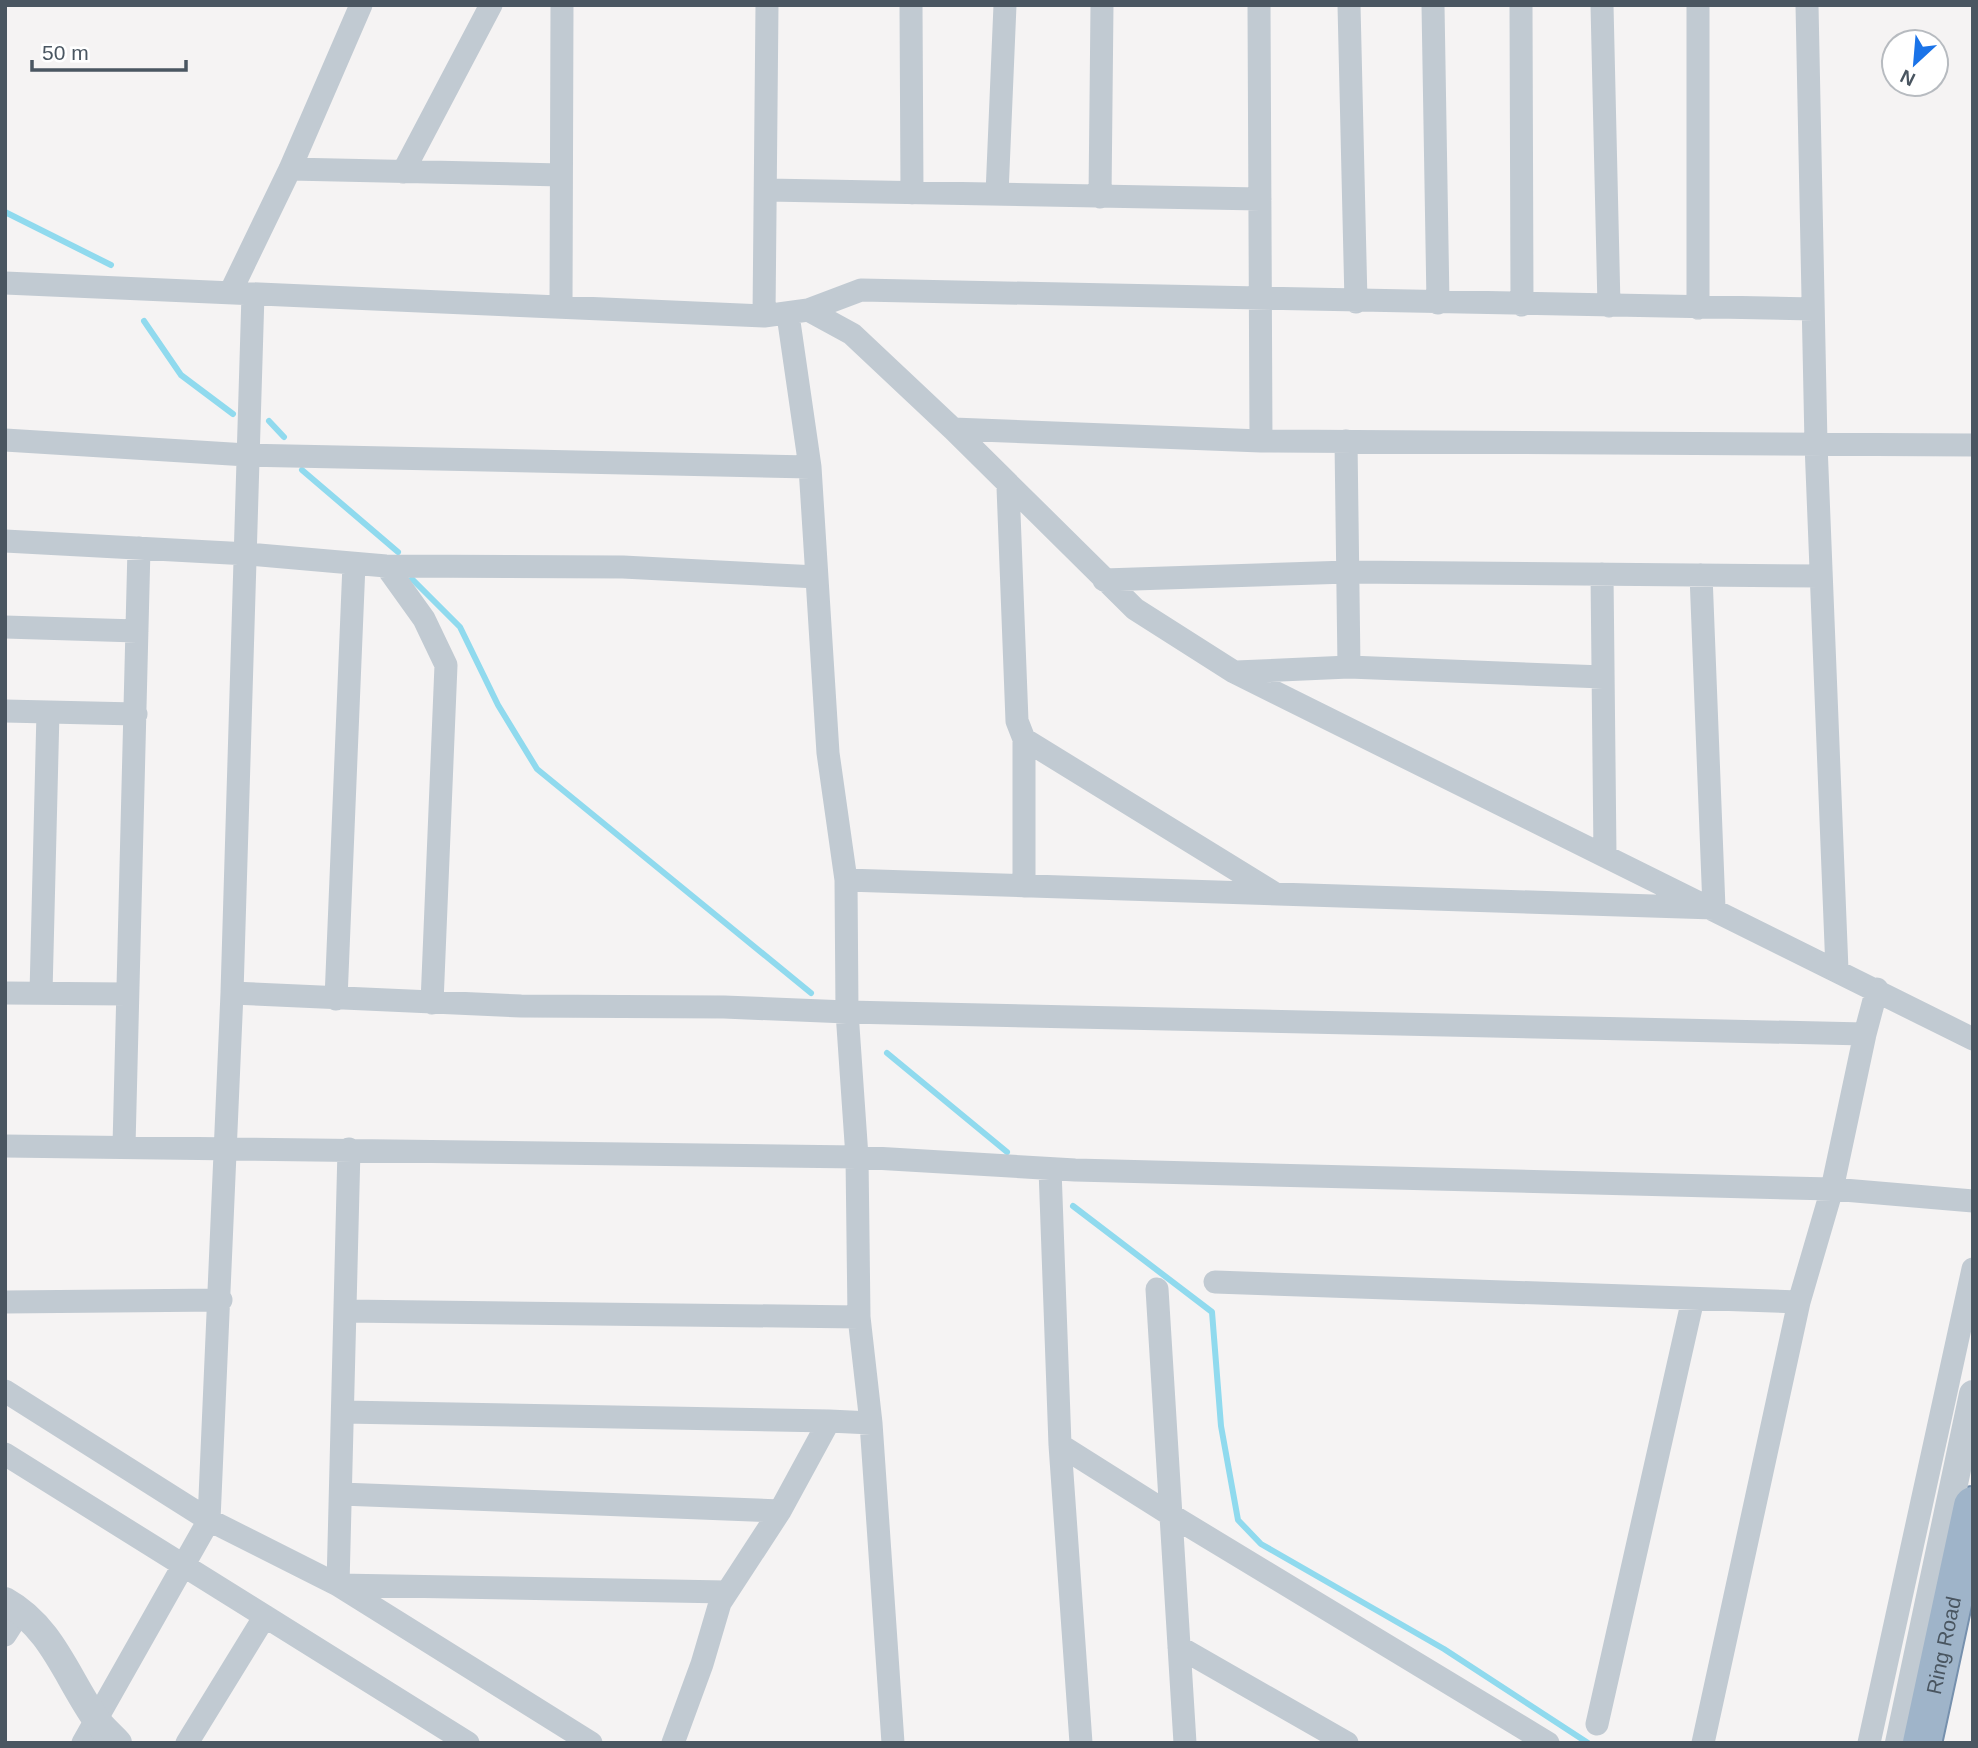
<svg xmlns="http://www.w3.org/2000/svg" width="1978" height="1748" font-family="Arial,sans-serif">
	<rect width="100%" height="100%" fill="#f5f3f3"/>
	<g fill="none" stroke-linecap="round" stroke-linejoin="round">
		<!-- stream -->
		<path stroke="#90daee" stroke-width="6" d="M5,212l106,53
			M144,321l37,54 52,39
			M269,421l15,16
			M302,470l96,82
			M412,579l48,48 38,78 39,64 274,224
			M887,1053l120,99
			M1073,1206l139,106 9,114 17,94 23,24 183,105 144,94"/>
		<defs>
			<g id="trunk">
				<path id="s1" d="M1922,1743l51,-237"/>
			</g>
		</defs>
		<!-- trunk casing -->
		<use href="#trunk" stroke="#7690ad" stroke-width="42"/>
		<!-- minor -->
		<path stroke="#c1cad2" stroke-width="23" d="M911,5l1,188
			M1259,5l2,436
			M1349,5l7,297
			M1433,5l5,298
			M1521,5l1,300
			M1602,5l7,301
			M1698,5v303
			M1807,5l9,439 21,526
			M290,169l271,6
			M403,172l88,-167
			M767,190l493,9
			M997,194l8,-189
			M1100,197l2,-192
			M5,283l759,33 44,-6 44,24 101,95 308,12 712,4
			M230,293l60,-124 71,-164
			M561,307l1,-302
			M808,310l53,-20 952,19
			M788,315l22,152 18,286 18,127 1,132 10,145 2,160 12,106 22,320
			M764,316l3,-311
			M953,429l182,180 99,63 739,367
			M5,440l242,15 563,12
			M1346,441l3,226
			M1008,487l9,234 7,18 250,154
			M5,541l243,13 138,12 237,1 194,10
			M386,566l38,53 22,46 -14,338
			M1602,574l3,281
			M1104,580l244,-8 473,4
			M5,627l132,4
			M1236,672l113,-5 254,10
			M5,711l131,3
			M846,880l868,28 -13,-333
			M1024,886v-147
			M5,993l122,1
			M41,993l7,-281
			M232,993l289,13 203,1 123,5 1018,22
			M336,999l18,-435
			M5,1146l852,11 218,13 757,19 141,12
			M124,1146l15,-598
			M349,1149l-11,436 388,7
			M1050,1169l10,276 21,298
			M1215,1282l584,20
			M1157,1289l28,454
			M5,1302l216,-2
			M345,1311l514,6
			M5,1391l204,129 129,65 253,158
			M343,1412l486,9
			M1060,1445l111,70 377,228
			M5,1454l463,289
			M341,1494l439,17
			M5,1635l16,-25
			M1179,1647l168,96
			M1597,1724l96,-425
			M83,1743l126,-223 23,-527 21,-699
			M187,1743l78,-127
			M673,1743l29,-79 18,-61 60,-92 49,-90 42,2
			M1703,1743l96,-441 33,-113 33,-155 12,-45
			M1869,1743l104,-474"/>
		<!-- tertiary -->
		<path stroke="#c1cad2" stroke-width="28" d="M5,1601c47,26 62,77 91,118 6,9 15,16 22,24
			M1899,1743l74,-349"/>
		<!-- trunk -->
		<use href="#trunk" stroke="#9fb4c9" stroke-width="38"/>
	</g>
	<g text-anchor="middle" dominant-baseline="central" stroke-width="7" stroke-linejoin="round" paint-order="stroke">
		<!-- street labels -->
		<g font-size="21" fill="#4a5661" stroke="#fff">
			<text stroke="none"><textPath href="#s1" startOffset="100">Ring Road</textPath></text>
		</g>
	</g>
	<!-- border -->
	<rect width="1978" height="1748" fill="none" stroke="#4a5661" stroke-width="14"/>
	<!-- north arrow -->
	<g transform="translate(1915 63) rotate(206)"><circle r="33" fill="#ffffff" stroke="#b7bbc0" stroke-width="2"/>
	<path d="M0-5L12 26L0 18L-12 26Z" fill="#1a73e8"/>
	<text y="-10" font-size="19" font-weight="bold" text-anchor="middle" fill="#4a5661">N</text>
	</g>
	<!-- scale -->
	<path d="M32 60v10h154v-10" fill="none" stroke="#4a5661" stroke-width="3.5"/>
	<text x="42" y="60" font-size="21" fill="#4a5661" stroke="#ffffff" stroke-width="5" paint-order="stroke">50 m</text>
</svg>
